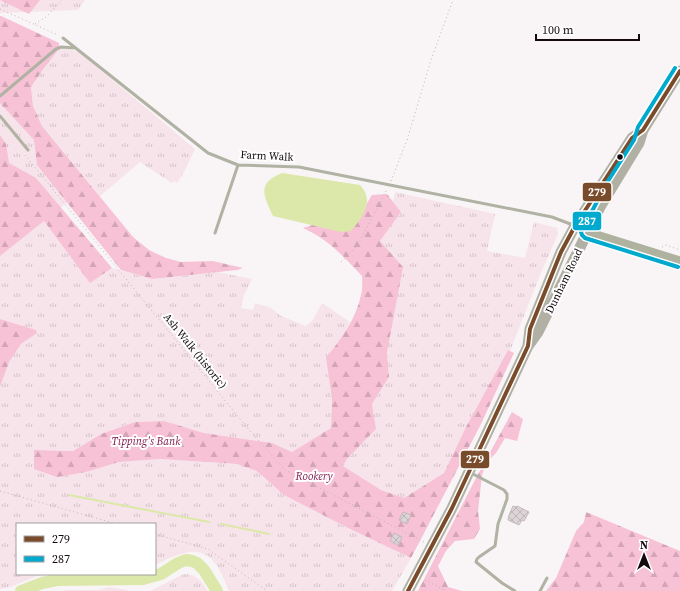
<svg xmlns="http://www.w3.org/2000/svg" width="680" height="591" font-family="'Source Serif 4',serif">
	<defs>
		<pattern id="grass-tufts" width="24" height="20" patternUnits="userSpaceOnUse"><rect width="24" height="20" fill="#f7e4eb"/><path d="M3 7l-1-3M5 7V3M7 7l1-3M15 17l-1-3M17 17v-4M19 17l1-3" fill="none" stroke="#d3c2c8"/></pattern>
		<pattern id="forest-firs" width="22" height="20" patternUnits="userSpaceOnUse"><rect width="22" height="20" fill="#f7c2d6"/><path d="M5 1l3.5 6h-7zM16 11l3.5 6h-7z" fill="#d3a5b6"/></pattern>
		<pattern id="building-cross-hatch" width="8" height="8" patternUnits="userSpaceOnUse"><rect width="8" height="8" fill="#ddd4d7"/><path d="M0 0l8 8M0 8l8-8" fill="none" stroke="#bdb5b7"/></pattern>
	</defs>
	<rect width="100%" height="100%" fill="#f9f4f6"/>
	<!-- grass -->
	<path fill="url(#grass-tufts)" d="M0,0h85l-7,10 -78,3z
		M0,16h1l58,27 -47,53 74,91 -42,34 46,61 22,-14 40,11 65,-7 35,7 -8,16 -3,13 12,2 2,-7 16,5 10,8 25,10 7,-6 9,-17 28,19 -6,13 -18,23 6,41 -1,29 -39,24 -20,-9 -68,-10 -40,-12 -29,1 -34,12 -28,17 -39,-1 52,22 33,-10 41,-3 77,5 20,7 28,24 63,33 63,30 -19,33h-163c-11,-27 -20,-49 -54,-35 -7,2 -13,6 -20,9v-41h-138v50h25l-32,13 -10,2v-202l9,-25 12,-18 16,-11 -1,-3 -36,-11z
		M59,49h9l11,3 116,97 -12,25 -6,9 -3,-2 -2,2 -32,-21 -40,34 -58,-70 -9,-20 -2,-19 13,-19z
		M395,192l100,22 -8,37 38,7 9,-36 23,6 1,6 -18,41 -30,76 -2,-1 -42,77 -22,46 -40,25 -23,-8 -38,-24 4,-7 29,-30 -4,-25 17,-27 -9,-136 21,-29 -8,-10z
		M184,574c11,-1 18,8 24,17h-58z
		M109,587c7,2 14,1 21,4h-66l3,-1h31z"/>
	<!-- forest -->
	<path fill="url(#forest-firs)" d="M0,0h40l-11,14z
		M0,16h1l58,27v6l-15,19 -13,19 2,19 9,20 91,111 16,13 17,8 15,4 32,-1 30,7 -6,2 -85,9 -31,-9 -84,-105 -3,-25 -34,-37z
		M0,135l6,9 3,19 27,15 76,90 -22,15 -46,-62 -44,35z
		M387,194l14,18 -21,29 23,26 -16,85 2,25 -17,27 4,25 -29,30 -4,7 38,24 23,8 40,-25 22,-46 42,-77 6,3 -34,73 -69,132 -63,-30 -64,-33 -27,-24 -20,-7 -77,-5 -41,3 -33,10 -29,5 -23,-8v-19l39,1 28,-17 34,-12 29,-1 40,12 68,10 20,9 39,-24 1,-29 -6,-41c15,-19 30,-39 35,-63 2,-6 1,-13 1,-19 -20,-21 -33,-36 -59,-48l19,-6 36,-4 14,-23z
		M0,319l36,11 1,3 -16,11 -12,18 -9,25z
		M512,412l11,7 -6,22 -12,-3 -9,15 -9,9 -5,13 -4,36 2,18 -6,10 -19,2 -9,10 -8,15 10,21 14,4h-44l58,-113z
		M586,512l94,39v40h-134l10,-13 20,-47 8,-9z"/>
	<!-- water -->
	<path fill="#dbe8a9" d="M282,173l78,12c15,16 3,32 -9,46l-10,1 -68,-16c-9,-20 -17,-33 9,-43z"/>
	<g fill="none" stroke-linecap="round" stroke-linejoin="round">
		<!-- stream -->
		<path stroke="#dbe8a9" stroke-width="2" d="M69,495l140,27
			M221,524l48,10"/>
		<!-- river -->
		<path stroke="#dbe8a9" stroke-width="12" d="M21,591l21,-8 15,-3 86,-1 18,-5 17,-11 8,-3 6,1 5,2 7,7 13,21"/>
	</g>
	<!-- building -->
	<path fill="url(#building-cross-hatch)" stroke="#c3babd" d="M513,506l3,1 1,-1 12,6 -5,9 -2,-1 -3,5 -11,-5 1,-5z
		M403,512l8,3 -4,9 -8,-4z
		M394,533l8,4 -4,8 -8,-4z"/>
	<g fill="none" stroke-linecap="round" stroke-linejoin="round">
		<!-- path -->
		<path stroke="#b8b8b0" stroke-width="1" stroke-dasharray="1 3" stroke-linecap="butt" d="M0,9l58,26
			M35,24l11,-7 16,-17
			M25,155l224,275 36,40 139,72
			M391,181l16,-41 24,-80 22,-60
			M662,247l4,-2 14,5
			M341,262l17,-17 29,-56
			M0,491l117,33
			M155,534l53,15 59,42
			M425,580l21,11"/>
		<!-- lane -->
		<path stroke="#b0b3a3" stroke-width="3" d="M63,38l145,115 30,12 61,2 253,50 21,8
			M0,96l56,-47 5,-2 14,1
			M0,116l28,34
			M215,233l23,-68
			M471,473l33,17 3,4v5l-9,25 -3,22 -16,11 -2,2 -1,3 26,21 13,8
			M540,591l7,-13"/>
		<!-- secondary -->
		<path stroke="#aeb29f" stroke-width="9" d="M575,226l12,6 93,29"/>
		<!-- highway -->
		<path stroke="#b0b1a4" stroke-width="11" d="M528,346l2,-17 31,-77 14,-26 57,-88 11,-8
			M408,591l44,-83 76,-162 10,-14 62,-125 39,-64 4,-13 37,-59"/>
		<defs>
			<path id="bus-1" d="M408,591l44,-83 76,-162 2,-17 31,-77 14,-26 57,-88 11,-8 37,-59"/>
			<path id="bus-2" d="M675,68l-37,59 -4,13 -26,41 -27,51 1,3 3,3 93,29"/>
		</defs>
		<!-- bus-1 casing -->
		<use href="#bus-1" stroke="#fff" stroke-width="7"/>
		<!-- bus-2 casing -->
		<use href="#bus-2" stroke="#fff" stroke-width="7"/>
		<!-- bus-1 -->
		<use href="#bus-1" stroke="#7a4b2a" stroke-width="4"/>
		<!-- bus-2 -->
		<use href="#bus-2" stroke="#00a9ce" stroke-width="4"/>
	</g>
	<!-- markers -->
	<circle fill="#14090d" stroke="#fff" stroke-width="1.5" cx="620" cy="157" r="3.5"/>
	<g text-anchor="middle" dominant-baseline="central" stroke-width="4" stroke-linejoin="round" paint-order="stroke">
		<!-- street labels -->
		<g font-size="11" fill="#14090d" stroke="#fff">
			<text transform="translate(267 156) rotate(3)">Farm Walk</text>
			<text transform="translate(564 281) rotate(-64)">Dunham Road</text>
			<text transform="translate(195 351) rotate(51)">Ash Walk (historic)</text>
		</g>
		<!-- park labels -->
		<g font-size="11" font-style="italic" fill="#7f134a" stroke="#fff">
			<text x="146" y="441">Tipping's Bank</text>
			<text x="314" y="476">Rookery</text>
		</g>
	</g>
	<g stroke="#fff" stroke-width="1.5">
		<rect x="582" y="182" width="30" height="20" rx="4" fill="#7a4b2a"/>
		<rect x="572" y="211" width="30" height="20" rx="4" fill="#00a9ce"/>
		<rect x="460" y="450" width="30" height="19" rx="4" fill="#7a4b2a"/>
	</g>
	<g font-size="11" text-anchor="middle" font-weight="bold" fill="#fff">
		<text x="597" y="196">279</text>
		<text x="587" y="225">287</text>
		<text x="475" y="463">279</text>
	</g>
	<!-- legend -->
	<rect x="16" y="523" width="140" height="52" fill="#ffffff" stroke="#a19d9e"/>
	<rect x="24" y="536" width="20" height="6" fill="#7a4b2a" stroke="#a19d9e"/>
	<text x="52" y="543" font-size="12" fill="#14090d">279</text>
	<rect x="24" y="556" width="20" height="6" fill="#00a9ce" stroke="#a19d9e"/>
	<text x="52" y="563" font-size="12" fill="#14090d">287</text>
	<!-- north arrow -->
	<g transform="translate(644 555)" stroke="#ffffff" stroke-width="3" paint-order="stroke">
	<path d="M0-3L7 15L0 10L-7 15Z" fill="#14090d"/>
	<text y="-6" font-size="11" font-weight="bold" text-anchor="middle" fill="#14090d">N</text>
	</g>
	<!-- scale -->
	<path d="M536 34v6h103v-6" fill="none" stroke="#14090d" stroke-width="2"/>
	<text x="542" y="34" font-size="12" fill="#14090d" stroke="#ffffff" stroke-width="3" paint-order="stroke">100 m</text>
</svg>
